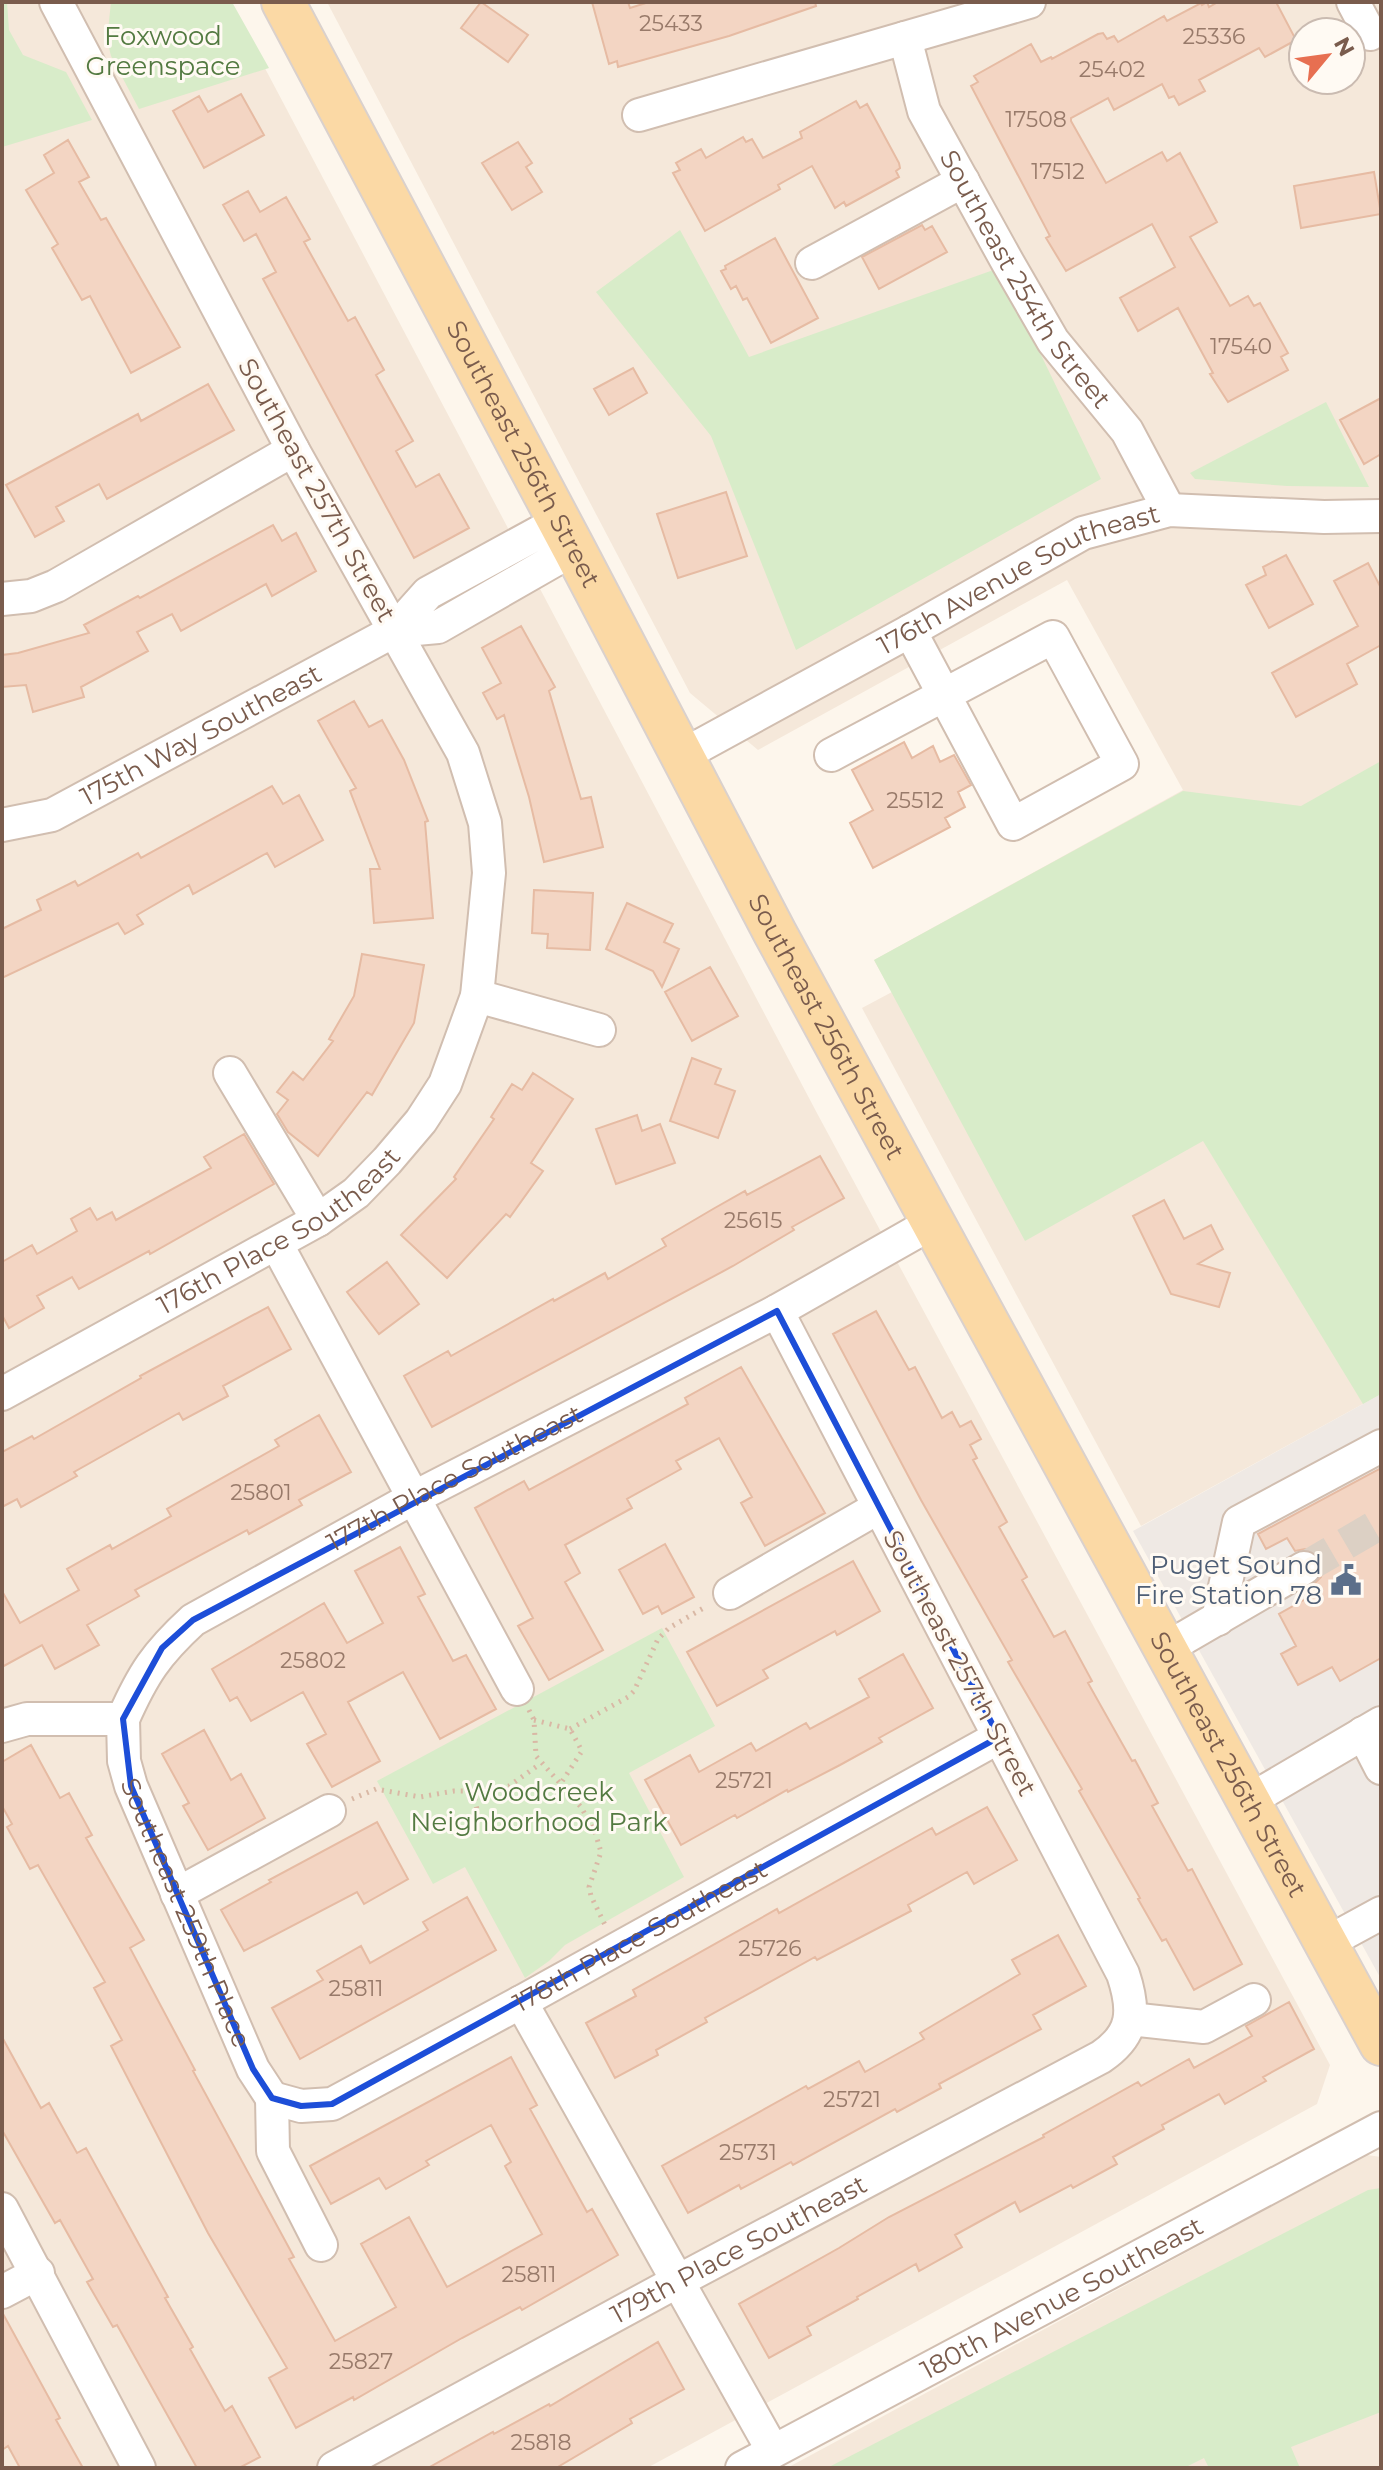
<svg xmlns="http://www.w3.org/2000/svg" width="1383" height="2470" font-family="Montserrat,sans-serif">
	<rect width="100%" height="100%" fill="#fdf6ec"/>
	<!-- residential -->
	<path fill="#f5e8da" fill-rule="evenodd" d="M2,2h228l588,1113 512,950 -13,39 -670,364h-645z
		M327,2h1054v1392l-240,132 -279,-518 30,-16 -18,-32 309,-170 -116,-210 -309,170 -68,-57zM1303,32h48v48h-48z
		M1367,2155l14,2v311h-594z"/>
	<!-- industrial -->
	<path fill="#efe9e4" d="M1381,1394v585l-248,-448z"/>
	<!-- green -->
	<path fill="#d8ecc9" d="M2,2h5l2,28 14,25 43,17 26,48 -90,27z
		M111,2h121l37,66 -130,41 -28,-53 -4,-16z
		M680,230l69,127 250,-89 102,211 -305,171 -85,-214 -115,-144z
		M1326,402l43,85 -82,-1 -92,-7 -5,-6z
		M1381,761v633l-18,10 -160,-263 -178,100 -151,-281 309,-169 118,15z
		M662,1628l53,98 -86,47 55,104 -119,68 -16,16 -24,17 -60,-111 -32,17 -56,-103z
		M1381,2188v224l-90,35 9,21h-91l-5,-10 -20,10h-357l541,-278z"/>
	<!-- building -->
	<path fill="#f3d5c3" stroke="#e6bba3" stroke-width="2" d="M481,2l47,33 -20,27 -47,-34z
		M592,2h36l2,6 19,-6h166l1,4 -87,30 -111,31 -1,-6 -8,3z
		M1207,2l2,5 9,-5h58l20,38 -31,17 -6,-9 -60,32 6,11 -26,14 -5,-9 -5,2 -7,-14 -48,26 -6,-12 -37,20v3l35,62 56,-31 5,9 13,-8 37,69 -27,15 40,69 18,-10 6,10 6,-3 28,50 -7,4 7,13 -60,32 -18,-28 3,-1 -35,-65 -40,23 -18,-33 55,-31 -23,-43 -86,47 -20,-33 4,-2 -79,-150 7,-4 -4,-6 57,-32 10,18 10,-5 1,2 46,-25 5,-1 4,6 7,-3 4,6 46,-26 3,5 34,-18 1,2z
		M241,94l23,41 -60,33 -31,-57 26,-15 9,16z
		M856,101l4,7 7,-4 32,59 1,5 -4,3 3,6 -53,29 -2,-4 -9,6 -23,-42 -34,19 2,4 -75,42 -32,-58 7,-3 -4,-7 25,-14 5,9 37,-21 3,5 6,-3 11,19 39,-20 -2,-6z
		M68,140l21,37 -10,5 22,38 5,-2 74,129 -49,26 -41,-77 -8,4 -30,-52 6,-4 -32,-54 28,-17 -10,-18z
		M518,142l14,21 -6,4 16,25 -30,18 -30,-47z
		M1374,172l7,42 -80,14 -7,-42z
		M248,191l12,21 26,-15 24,42 -6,3 44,79 7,-4 29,53 -8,5 37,66 -17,10 20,36 23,-13 30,54 -55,30 -151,-279 13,-7 -20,-38 -12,7 -21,-36z
		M922,225l3,5 7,-4 15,26 -68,37 -17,-32z
		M775,238l43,80 -47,25 -24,-45 -4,2 -7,-14 -5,3 -10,-18 5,-2 -1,-3z
		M633,368l14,25 -38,22 -15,-26z
		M208,384l26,46 -127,69 -8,-15 -43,23 8,14 -29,16 -29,-52 132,-71 3,7z
		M1381,398v56l-17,10 -24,-44z
		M726,492l21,64 -69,22 -21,-64z
		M273,525l9,16 14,-8 20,38 -44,25 -6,-12 -85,47 -9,-17 -35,18 11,19 -67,36 3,10 -51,15 -7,-27 -24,2v-32l16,-2 71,-20 -5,-8 54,-29 2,2z
		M1286,555l27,49 -44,24 -23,-43 20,-10 -3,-8z
		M1368,563l13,25v57l-34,19 10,20 -61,33 -24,-44 86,-47 -24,-45z
		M521,626l34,61 -6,4 32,108 10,-2 12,50 -59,15 -15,-65 -25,-82 -7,4 -14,-26 18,-10 -19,-35z
		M354,701l15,26 13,-7 22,40 24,61 -3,1 8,96 -59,5 -4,-54h10l-30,-78 6,-3 -38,-67z
		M904,742l8,16 21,-12 7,16 14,-7 17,30 -13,7 7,15 -20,11 5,9 -77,41 -23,-45 23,-13 -21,-40z
		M272,786l11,18 16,-9 24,45 -48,27 -8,-14 -74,41 -4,-9 -52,30 6,9 -18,10 -7,-11 -116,55v-49l39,-19 -4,-10 38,-19 3,5 60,-33 3,5z
		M534,890l59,3 -3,57 -43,-2 1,-14 -16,-1z
		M627,903l46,21 -9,18 15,7 -17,38 -9,-16 -47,-22z
		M362,954l62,11 -10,58 -42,72 -5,-3 -49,64 -30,-24 -11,-18 11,-14 -11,-8 16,-20 10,8 30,-39 -4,-2 25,-43z
		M710,967l28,49 -46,25 -27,-49z
		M692,1058l29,11 -6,15 20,7 -17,47 -48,-17z
		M533,1073l40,26 -42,64 12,8 -33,46 -4,-3 -59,64 -46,-43 55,-56 -2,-2 40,-58 -3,-2 21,-33 10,6z
		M637,1115l5,16 18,-7 15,39 -59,21 -20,-55z
		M244,1134l30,50 -124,70 -1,-3 -70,38 -7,-12 -35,19 7,12 -35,20 -7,-13v-53l30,-17 5,9 40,-23 -6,-12 19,-11 7,12 15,-8 4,8 95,-52 -7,-11z
		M820,1156l24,42 -52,29 2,3 -61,36 -301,161 -28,-51 44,-25 3,5 102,-57 1,2 51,-28 3,6 58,-33 -4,-7 51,-30 32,-18 2,4z
		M1164,1200l20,39 27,-14 12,24 -25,15 32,9 -11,34 -48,-13 -38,-78z
		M387,1262l32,42 -40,30 -32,-42z
		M268,1307l23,42 -68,37 5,10 -45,24 -4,-7 -105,59 3,4 -56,31 -4,-8 -15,8v-55l30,-16 2,3 107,-61 -1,-2z
		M876,1311l33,59 6,-3 27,51 10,-6 8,15 11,-6 10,18 -11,6 7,13 -4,2 34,62 -8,5 28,50 -5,3 32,57 11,-6 27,50 -4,2 44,78 3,-1 23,43 -6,3 36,65 4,-2 50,95 -48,26 -28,-51 -4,2 -24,-42 2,-1 -61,-107 3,-2 -74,-127 4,-2 -91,-160 -88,-166z
		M741,1367l84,146 -60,33 -24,-43 11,-6 -33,-59 -43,23 5,8 -54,30 5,9 -67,37 15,28 -15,9 38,68 -54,30 -31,-54 15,-8 -58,-110 49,-27 5,9 159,-86 -3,-6z
		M319,1415l32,57 -52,28 3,5 -53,29 -2,-4 -112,60 4,6 -52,29 12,20 -44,24 -13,-24 -40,22v-76l18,32 59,-33 -12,-21 43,-24 2,4 59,-33 -4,-7 112,-63 -4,-6z
		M1379,1469l2,4v185l-41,23 -8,-14 -34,18 -17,-31 15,-8 -17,-32 39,-22 -5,-7 8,-8 2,-10 -3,-9 -6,-6 -9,-3 -10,2 -8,-13 -21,11 -8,-15z
		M665,1544l29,53 -32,17 -4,-8 -15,8 -24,-44z
		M400,1547l25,47 -7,3 35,64 13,-6 30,54 -56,30 -37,-67 -55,30 32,59 -48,26 -25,-43 19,-10 -23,-42 -52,29 -14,-24 -7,4 -18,-32 112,-66 23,40 36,-20 -28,-52z
		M853,1561l27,50 -43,24 -2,-4 -72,39 5,8 -51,28 -30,-54z
		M903,1654l30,54 -54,30 3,4 -42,23 -52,27 -1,-2 -50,28 -2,-3 -54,30 -36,-65 45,-25 9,17 52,-29 5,8 50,-28 4,6 59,-32 -10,-18z
		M204,1730l27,50 10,-6 24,44 -57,32 -25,-44 6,-3 -27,-49z
		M31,1745l29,53 9,-5 23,42 -6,3 58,102 -14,8 65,122 -2,1 101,186 -5,2 46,82 61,-34 -35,-63 48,-27 38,70 95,-53 -37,-68 6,-4 -20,-37 -65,36 3,4 -43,24 -7,-11 -48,26 -21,-38 201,-109 26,48 -7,4 57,103 5,-3 26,46 -96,55 -2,-3 -58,31 -108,62 -1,-3 -57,31 -27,-50 18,-10 -79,-135 -97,-187 11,-6 -28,-52 11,-6 -67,-117 -8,4 -23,-42 5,-3 -10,-18v-44z
		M987,1807l30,53 -43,24 -7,-12 -59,33 3,6 -94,49 -2,-3 -110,61 2,4 -51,28 2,5 -43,23 -29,-55 50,-27 -3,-6 144,-81 2,4 153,-85 4,7z
		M377,1822l31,57 -44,25 -7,-12 -113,59 -23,-41 50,-28 -2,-2z
		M467,1897l29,53 -196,109 -28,-51 51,-28 -6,-9 44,-25 9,17 58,-33 -5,-8z
		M1058,1935l28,51 -53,29 8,14 -102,55 2,4 -44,24 -2,-3 -102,56 -2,-3 -50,27 -2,-4 -51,28 -26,-47 144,-80 2,3 51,-28 6,11 59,-33 -4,-6 100,-59 -8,-14z
		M1289,2002l25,47 -51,28 3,4 -41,23 -6,-10 -57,31 2,4 -51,28 4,7 -44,24 -2,-3 -51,27 -5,-10 -60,33 7,12 -43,24 -3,-7 -59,33 1,2 -51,28 4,8 -42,23 -30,-54 100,-56 50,-31 155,-80 -1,-2 95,-53 3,4 48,-27 5,9 58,-32 -6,-10z
		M2,2037l39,71 8,-5 28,50 9,-5 82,149 -3,1 28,49 -3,2 35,62 7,-5 28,51 -21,11h-42l-80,-143 -4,2 -26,-45 6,-3 -33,-59 -5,3 -53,-93z
		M2,2312l58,106 -4,2 27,48h-63l-12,-22 -6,4z
		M658,2342l26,47 -54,30 2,4 -76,45h-128l65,-36 1,2 55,-30 1,2z"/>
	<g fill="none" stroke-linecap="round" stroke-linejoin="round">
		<!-- minor-tunnel -->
		<path stroke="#dcd0c4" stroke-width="32" stroke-dasharray="32 16" stroke-linecap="butt" d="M1304,1568l77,-45"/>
		<defs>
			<g id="minor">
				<path d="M1353,2l17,32"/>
				<path id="s1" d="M905,38l19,73 84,152 45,78 74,90 42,79"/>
				<path d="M639,115l390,-113"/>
				<path d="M812,263l151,-82"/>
				<path d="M560,521l-132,72 -34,38 44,-4 136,-78"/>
				<path d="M2,599l29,-3 25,-10 237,-136"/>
				<path id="s2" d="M683,755l227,-124 173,-98 86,-23 155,7 57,-1"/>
				<path d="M831,755l222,-118 69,127 -109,60c-34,-64 -69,-129 -103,-193"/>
				<path id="s3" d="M2,825l50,-10 342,-184"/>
				<path d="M477,996l122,34"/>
				<path d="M230,1073l88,147"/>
				<path d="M277,1245l240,444"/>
				<path id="s4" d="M2,1394l316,-174 38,-27 31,-32 34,-40 24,-37 32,-88 12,-123 -4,-50 -22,-70 -170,-303 -237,-448"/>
				<path d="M730,1593l149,-86"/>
				<path d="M1218,1619l21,-97 142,-76"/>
				<path d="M1165,1649l139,-81"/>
				<path id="s5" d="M123,1719l1,42 7,25 122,283 19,29"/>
				<path id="s6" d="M2,1726l25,-7h96c20,-45 33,-65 70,-99l222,-123 362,-186 155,-88"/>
				<path d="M1363,1733l18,35"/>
				<path d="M1248,1801l133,-78"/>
				<path d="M177,1894l152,-83"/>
				<path d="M1326,1943l55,-30"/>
				<path d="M521,2002l252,449"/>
				<path d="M1130,2019l74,8 50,-27"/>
				<path id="s7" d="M272,2098l29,8 31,-2 189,-102 478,-265"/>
				<path d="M272,2098l1,53 48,94"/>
				<path d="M2,2209l137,259"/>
				<path d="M2,2292l36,-19"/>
				<path id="s8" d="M334,2468l344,-187 423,-224c34,-23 34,-47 22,-83l-346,-663"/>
				<path id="s9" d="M742,2468l639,-340"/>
			</g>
			<g id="major">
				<path id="s10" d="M283,2l291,547 201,384 606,1111"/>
			</g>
		</defs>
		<!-- minor casing -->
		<use href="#minor" stroke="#d1beb0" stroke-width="36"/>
		<!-- major casing -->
		<use href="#major" stroke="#dad1cd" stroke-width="46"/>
		<!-- path -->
		<path stroke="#d9b8a5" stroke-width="5" stroke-dasharray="2 6" stroke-linecap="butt" d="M529,1710l5,10 2,36 45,51 14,25 6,20 -12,35 2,9 15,31
			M534,1720l36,9 12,22 -21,32
			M570,1729l58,-32 6,-6 24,-52 11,-11 38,-22
			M473,1791l6,28
			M352,1799l24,-10 44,8 34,-6h37l18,-5 31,-22"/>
		<!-- minor -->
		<use href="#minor" stroke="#fff" stroke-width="32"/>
		<!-- major -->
		<use href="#major" stroke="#fbd9a5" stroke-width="42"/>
	</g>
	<!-- marked area -->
	<path fill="none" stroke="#1d4ed8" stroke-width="6" stroke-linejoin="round" d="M777,1311l222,426 -667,367 -31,2 -29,-8 -19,-29 -122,-283 -8,-67 39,-71 31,-28z"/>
	<!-- icons -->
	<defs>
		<symbol id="civic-bare" viewBox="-9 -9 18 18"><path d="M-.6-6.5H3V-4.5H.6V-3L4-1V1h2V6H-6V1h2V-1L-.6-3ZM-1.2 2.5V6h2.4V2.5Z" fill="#5c6f8a" stroke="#fffaf3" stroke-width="2.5" paint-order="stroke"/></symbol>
	</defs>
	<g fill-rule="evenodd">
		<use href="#civic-bare" x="1324" y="1558" width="44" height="44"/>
	</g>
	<g text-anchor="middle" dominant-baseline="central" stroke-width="6" stroke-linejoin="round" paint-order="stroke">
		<!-- number labels -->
		<g font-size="22" fill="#987a6a">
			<text x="671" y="23">25433</text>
			<text x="1214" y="36">25336</text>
			<text x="1112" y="69">25402</text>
			<text x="1036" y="119">17508</text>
			<text x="1058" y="171">17512</text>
			<text x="1241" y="346">17540</text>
			<text x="915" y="800">25512</text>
			<text x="753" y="1220">25615</text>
			<text x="261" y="1492">25801</text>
			<text x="313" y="1660">25802</text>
			<text x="744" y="1780">25721</text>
			<text x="770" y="1948">25726</text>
			<text x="356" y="1988">25811</text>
			<text x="852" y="2099">25721</text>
			<text x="748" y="2152">25731</text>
			<text x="529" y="2274">25811</text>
			<text x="361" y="2361">25827</text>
			<text x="541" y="2442">25818</text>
		</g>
		<!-- park labels -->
		<g font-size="26" fill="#537a41" stroke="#fffaf3">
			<text x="163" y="36">Foxwood<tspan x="163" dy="30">Greenspace</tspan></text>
			<text x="539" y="1792">Woodcreek<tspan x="539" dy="30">Neighborhood Park</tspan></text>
		</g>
		<!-- street labels -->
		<g font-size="26" fill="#7a5c4d" stroke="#fffaf3">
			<text stroke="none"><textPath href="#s1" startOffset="272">Southeast 254th Street</textPath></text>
			<text stroke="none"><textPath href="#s10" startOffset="512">Southeast 256th Street</textPath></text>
			<text transform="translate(317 490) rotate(61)">Southeast 257th Street</text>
			<text stroke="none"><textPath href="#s2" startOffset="380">176th Avenue Southeast</textPath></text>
			<text stroke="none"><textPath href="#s3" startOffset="220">175th Way Southeast</textPath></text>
			<text stroke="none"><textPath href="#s10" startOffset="1160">Southeast 256th Street</textPath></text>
			<text stroke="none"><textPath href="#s4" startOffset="322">176th Place Southeast</textPath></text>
			<text stroke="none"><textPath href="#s6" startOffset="542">177th Place Southeast</textPath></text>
			<text transform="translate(960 1663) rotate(62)">Southeast 257th Street</text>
			<text stroke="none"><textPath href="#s10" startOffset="2000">Southeast 256th Street</textPath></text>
			<text stroke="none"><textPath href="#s5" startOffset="206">Southeast 259th Place</textPath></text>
			<text stroke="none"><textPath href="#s7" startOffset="412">178th Place Southeast</textPath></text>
			<text stroke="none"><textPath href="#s8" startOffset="460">179th Place Southeast</textPath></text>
			<text stroke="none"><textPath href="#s9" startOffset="362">180th Avenue Southeast</textPath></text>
		</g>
		<!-- service labels -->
		<g font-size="26" fill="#4e5e75" stroke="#fffaf3" text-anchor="end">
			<text x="1322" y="1565">Puget Sound<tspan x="1322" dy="30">Fire Station 78</tspan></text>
		</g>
	</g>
	<!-- border -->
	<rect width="1383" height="2470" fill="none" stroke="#7a5c4d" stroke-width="8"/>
	<!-- north arrow -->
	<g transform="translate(1327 56) rotate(61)"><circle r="38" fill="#fffaf3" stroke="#cabbb1" stroke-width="2"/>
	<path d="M0-6L14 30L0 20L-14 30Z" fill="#e76f51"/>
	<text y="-12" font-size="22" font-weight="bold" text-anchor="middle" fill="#7a5c4d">N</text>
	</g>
</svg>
